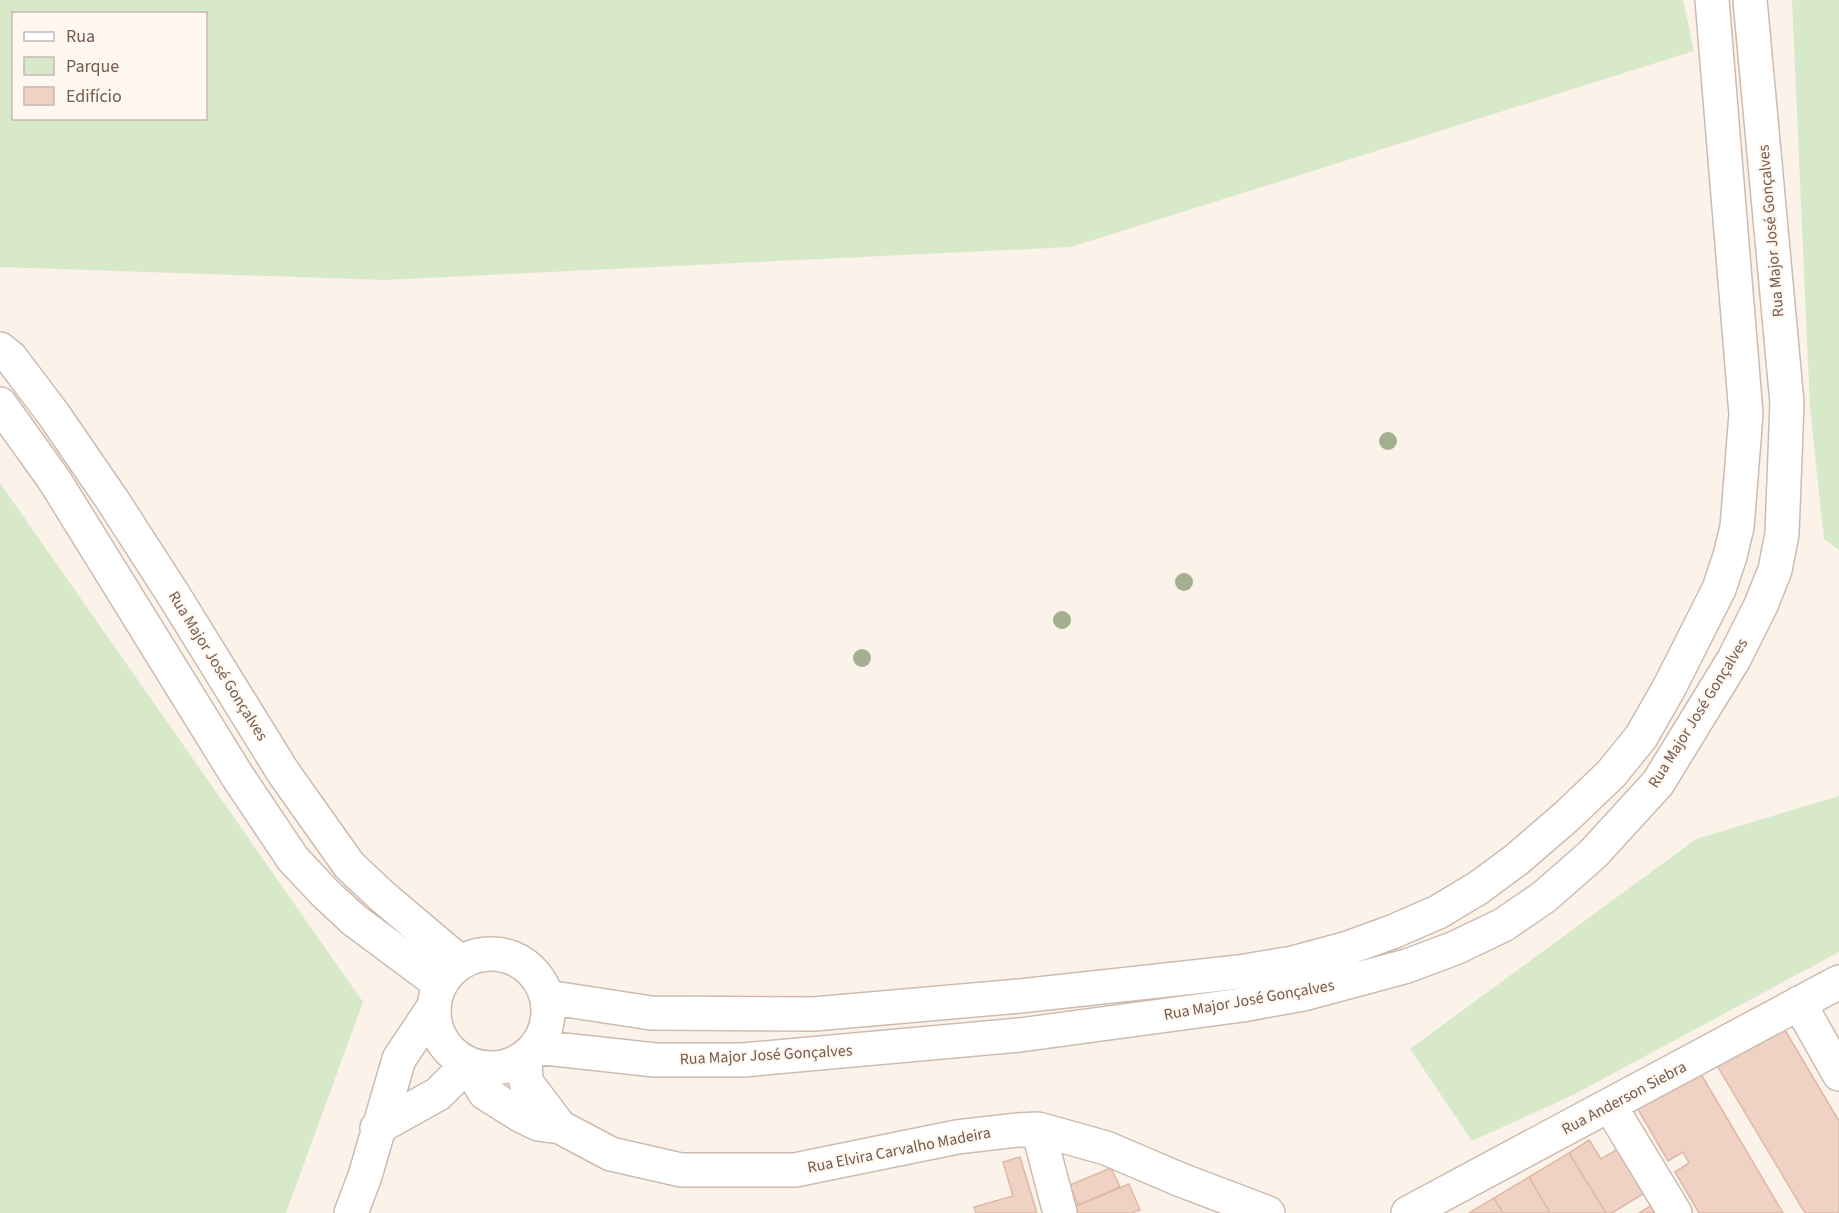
<svg xmlns="http://www.w3.org/2000/svg" width="1839" height="1213" font-family="'Source Sans 3',sans-serif">
	<rect width="100%" height="100%" fill="#fbf3ea"/>
	<!-- green -->
	<path fill="#d8e9c9" fill-rule="evenodd" d="M0,0h1683l11,51 -623,196 -688,33 -383,-13zM14,14h192v104h-192z
		M1792,0h47v550l-15,-11 -14,-131z
		M0,483l363,519 -77,211h-286z
		M1839,796v156l-268,144 -99,45 -62,-92 286,-210z"/>
	<!-- building -->
	<path fill="#efd2c3" stroke="#e1b7a5" stroke-width="1.5" d="M1782,1025l57,96v92h-34l-89,-149z
		M1698,1069l85,144h-84l-24,-41 14,-9 -6,-11 -15,9 -32,-55z
		M1589,1140l12,19 20,-12 27,44 -36,22h-6l-37,-60z
		M1569,1153l37,60h-56l-21,-36z
		M1020,1157l17,56h-61l-2,-6 39,-11 -10,-34z
		M1111,1168l9,19 -42,18 -8,-20z
		M1529,1177l21,36h-47l-9,-15z
		M1129,1184l11,26 -8,3h-56l-2,-6z
		M1494,1198l9,15h-34z
		M1655,1203l6,10h-22z"/>
	<g fill="none" stroke-linecap="round" stroke-linejoin="round">
		<defs>
			<path id="minor" d="M0,349l11,9 43,57 59,86 60,93 110,178 66,93 34,32 77,65
				M0,404l55,77 183,296 55,82 32,34 29,27 86,64
				M434 1011a57 57 0 1 1 114 0a57 57 0 1 1-114 0Z
				M547,997l104,16 163,1 206,-18 219,-24 54,-9 52,-14 47,-17 46,-20 40,-24 38,-28 51,-44 44,-42 30,-37 28,-49 50,-99 11,-33 7,-29 9,-113 -34,-414
				M1799,1003l40,71
				M536,1047l119,13h88l277,-25 222,-30 61,-11 104,-28 48,-18 48,-23 41,-28 49,-43 65,-71 76,-124 27,-54 14,-35 7,-36 5,-131 -37,-403
				M525,1057l1,25 34,45
				M475,1066l5,19 5,8 35,22 18,9 22,3 51,27 70,16h114l162,-33 61,-7 20,-1 68,19 75,32 87,33
				M1610,1106l65,107
				M377,1128l61,-34 30,-30
				M1038,1129l22,84
				M351,1213l14,-37 34,-117 34,-51
				M1408,1213l431,-231"/>
		</defs>
		<!-- minor casing -->
		<use href="#minor" stroke="#cdbbb0" stroke-width="36"/>
		<!-- minor -->
		<use href="#minor" stroke="#fff" stroke-width="33"/>
	</g>
	<!-- trees -->
	<g fill="#a2b090">
		<circle cx="1388" cy="441" r="9"/>
		<circle cx="1184" cy="582" r="9"/>
		<circle cx="1062" cy="620" r="9"/>
		<circle cx="862" cy="658" r="9"/>
	</g>
	<g text-anchor="middle" dominant-baseline="central" stroke-width="4.5" stroke-linejoin="round" paint-order="stroke">
		<!-- street labels -->
		<g font-size="16" fill="#755a4e" stroke="#fef8f0">
			<text transform="translate(1771 231) rotate(-95)">Rua Major José Gonçalves</text>
			<text transform="translate(218 666) rotate(58)">Rua Major José Gonçalves</text>
			<text transform="translate(1698 713) rotate(-58)">Rua Major José Gonçalves</text>
			<text transform="translate(1249 1000) rotate(-10)">Rua Major José Gonçalves</text>
			<text transform="translate(766 1055) rotate(-3)">Rua Major José Gonçalves</text>
			<text transform="translate(1624 1098) rotate(-28)">Rua Anderson Siebra</text>
			<text transform="translate(899 1150) rotate(-11)">Rua Elvira Carvalho Madeira</text>
		</g>
	</g>
	<!-- legend -->
	<rect x="12" y="12" width="195" height="108" fill="#fef8f0" stroke="#c7b9af" stroke-width="1.5"/>
	<rect x="24" y="32" width="30" height="9" fill="#ffffff" stroke="#c7b9af" stroke-width="1.5"/>
	<text x="66" y="42" font-size="18" fill="#755a4e">Rua</text>
	<rect x="24" y="57" width="30" height="18" fill="#d8e9c9" stroke="#c7b9af" stroke-width="1.5"/>
	<text x="66" y="72" font-size="18" fill="#755a4e">Parque</text>
	<rect x="24" y="87" width="30" height="18" fill="#efd2c3" stroke="#c7b9af" stroke-width="1.5"/>
	<text x="66" y="102" font-size="18" fill="#755a4e">Edifício</text>
</svg>
